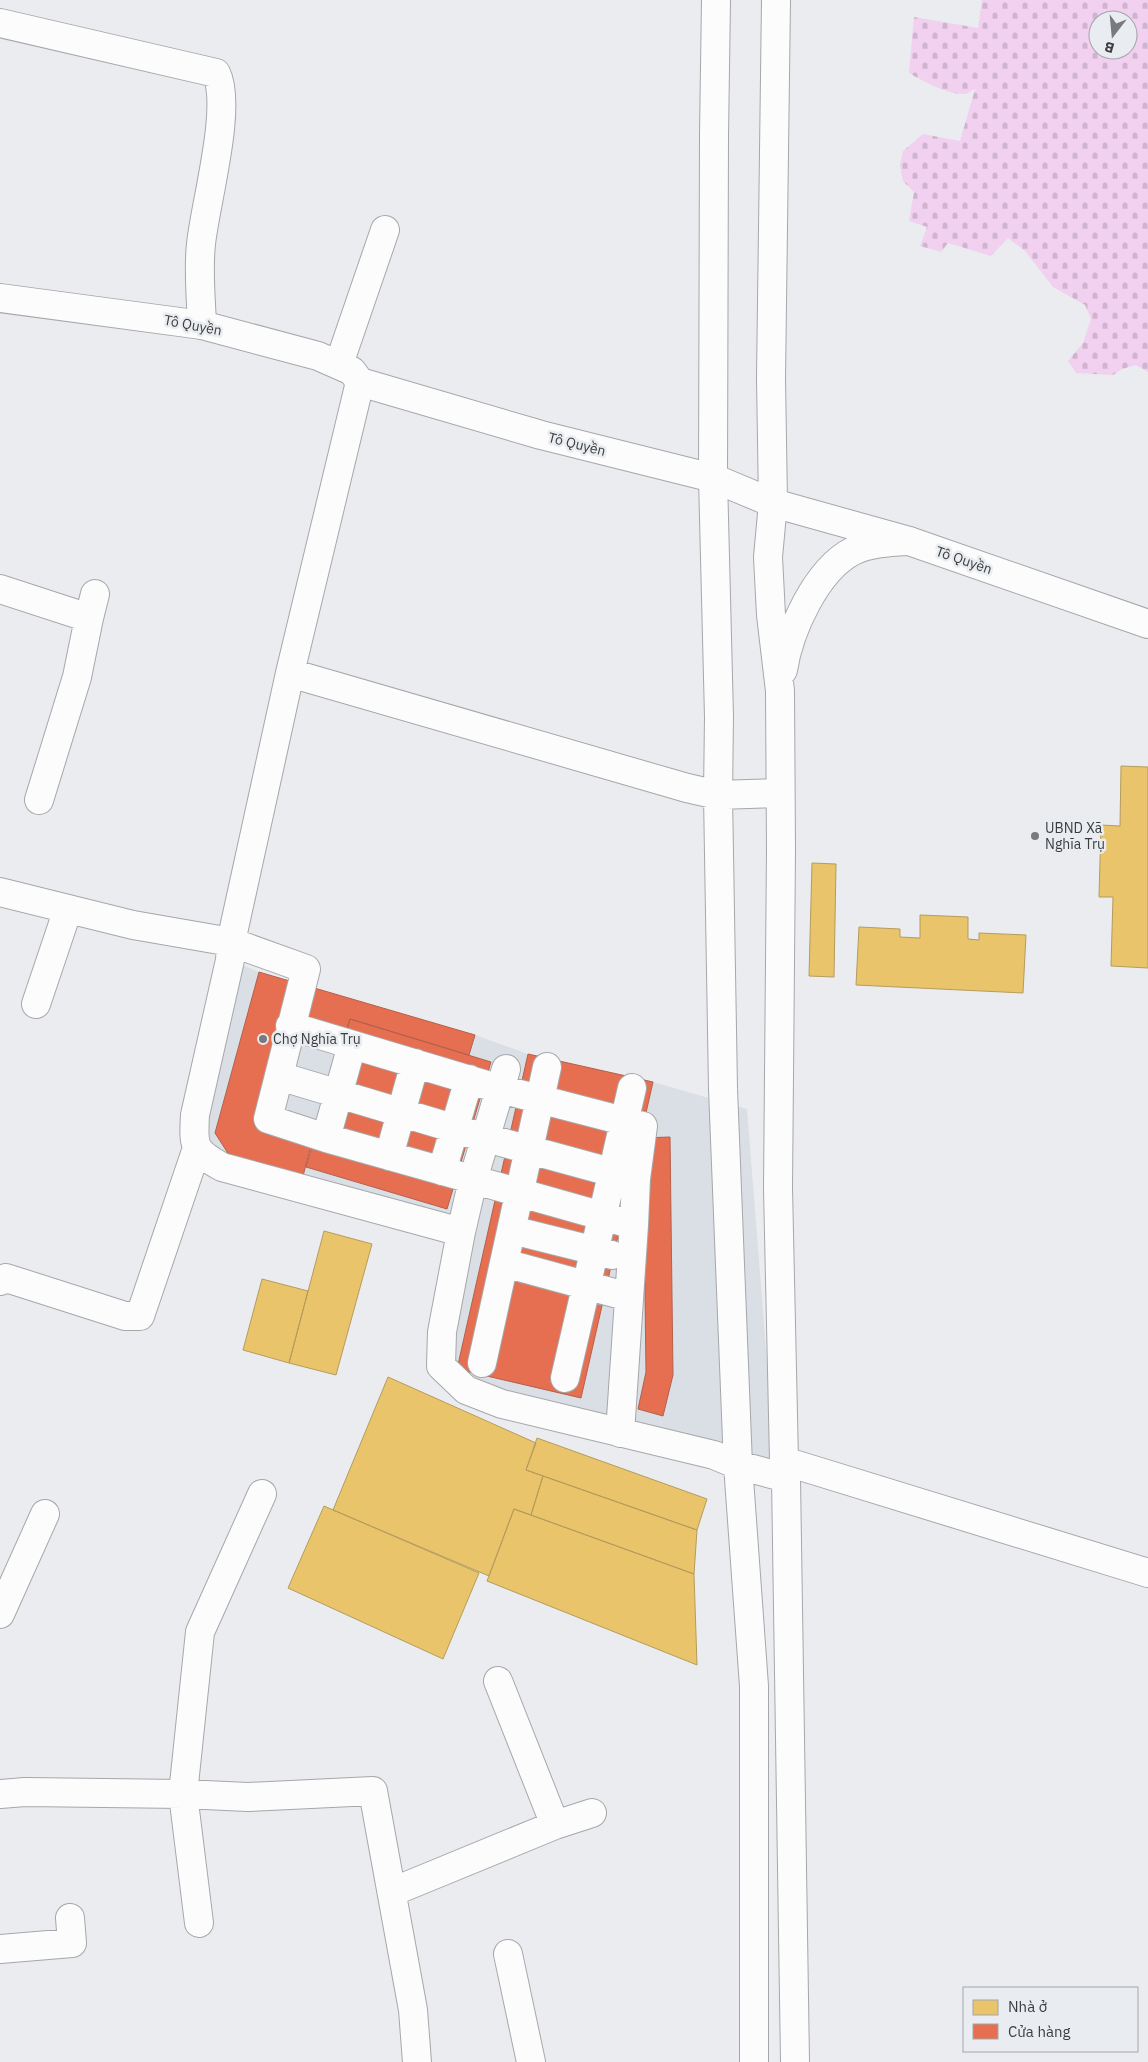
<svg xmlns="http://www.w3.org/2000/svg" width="1148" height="2062" font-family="'IBM Plex Sans',sans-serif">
	<defs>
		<pattern id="cemetery-stones" width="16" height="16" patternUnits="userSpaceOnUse" patternTransform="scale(1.25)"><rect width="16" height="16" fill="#f1d0f0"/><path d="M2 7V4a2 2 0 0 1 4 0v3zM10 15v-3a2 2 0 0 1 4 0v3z" fill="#d0b4cf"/></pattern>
	</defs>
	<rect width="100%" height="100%" fill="#eaecef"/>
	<!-- built -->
	<path fill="#dadee5" d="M230,960l29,12 216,63 53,19 125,28 94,27 27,342v24l-272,-71 -61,-38 20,-134 -239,-65 -27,-24z"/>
	<!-- cemetery -->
	<path fill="url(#cemetery-stones)" fill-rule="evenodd" d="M982,0h166v372l-12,-7 -14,4 -9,6 -37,-2 -8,-12 15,-18 8,-24 -6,-14 -32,-18 -28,-36 -17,-13 -17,18 -43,-13 -7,9 -21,-6 7,-19 -18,-6 5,-29 -11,-11 -3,-16 3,-14 20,-17 37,7 15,-52c-3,1 -5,3 -7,4 -15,5 -47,-13 -59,-20l5,-56 64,11zM1098,20h30v30h-30z"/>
	<!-- homes -->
	<path fill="#e9c46a" stroke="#b59c5d" d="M1121,766l27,1v201l-37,-2 2,-69h-14l2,-72 19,1z
		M812,863l24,1 -2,113 -25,-1z
		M920,915l48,2v22l11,1v-7l47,2 -3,58 -167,-8 3,-58 41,2v8l20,1z
		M324,1231l48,13 -36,131 -47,-12z
		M262,1279l46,12 -19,72 -46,-13z
		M388,1377l148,66 -10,27 17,6 -12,39 -17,-6 -25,67 -156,-66z
		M537,1438l170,61 -10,31 -171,-60z
		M543,1476l154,54 -3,44 -163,-59z
		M324,1506l155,67 -36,86 -155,-71z
		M514,1509l180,65 3,91 -210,-84z"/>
	<!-- shops -->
	<path fill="#e76f51" stroke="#b4604b" d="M259,972l34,10 -39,144 58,16 -9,34 -74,-21 -14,-22z
		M311,987l164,48 -6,20 -119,-36 -4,13 -45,-14z
		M350,1019l141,43 -21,70 -141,-42z
		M528,1054l125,28 -72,316 -124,-29z
		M329,1090l141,42 -23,77 -141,-42z
		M670,1137l3,238 -10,41 -25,-7 8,-37 -3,-234z"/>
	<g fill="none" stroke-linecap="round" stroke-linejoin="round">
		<defs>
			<path id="minor" d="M716,0l-2,136 -1,342 6,239 -1,78 5,294 15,376 16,221v376
				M776,0l-5,379 2,124 -5,54 3,58 9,76 1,159 -3,338 6,273 2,17 9,584
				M0,23l216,50c17,33 -11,131 -15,171 -3,26 0,54 1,81
				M339,364l46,-134
				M360,382l-70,291 -59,269 -1,18 -35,155c-2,33 -1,36 27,52l239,65 -19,100 -1,34 25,24 36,14 212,51 24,10 48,13
				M0,589l89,29 -12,59 -38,123
				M89,618l6,-24
				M783,670c6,-39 33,-100 70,-119 16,-8 38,-9 56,-10
				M290,673l397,115 31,7 62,-2
				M0,892l133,33 98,17 75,27 -38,150 58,19 308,87 -14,208
				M36,1004l32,-95
				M290,1026l210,63 143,37 -7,53 -2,46
				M279,1076l207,62 150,41
				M326,1138l26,-93
				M389,1156l26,-93
				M442,1171l27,-92
				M512,1230l100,25
				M461,1232l12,-52 33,-111
				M504,1263l125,34
				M0,1281l6,-3 119,38h15l57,-168
				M482,1363l65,-296
				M565,1378l67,-290
				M784,1461l364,112
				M262,1494l-62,138 -17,162 65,3 125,-6 40,219 4,52
				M0,1614l45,-100
				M0,1794l25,-2 158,2 16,129
				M555,1825l37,-12
				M392,1892l163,-67 -57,-144
				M0,1949l72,-6 -2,-25
				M508,1954l23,108"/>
			<path id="major" d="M0,298l202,27 116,31 34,15 8,11 181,53 172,43 60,25 136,38 239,83"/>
		</defs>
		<!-- minor casing -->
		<use href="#minor" stroke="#a6a7a9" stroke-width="30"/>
		<!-- major casing -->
		<use href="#major" stroke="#a6a7a9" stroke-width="30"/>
		<!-- minor -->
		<use href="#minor" stroke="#fcfcfd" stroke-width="28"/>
		<!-- major -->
		<use href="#major" stroke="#fcfcfd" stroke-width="28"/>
	</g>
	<!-- markers -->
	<g fill="#797a7c" stroke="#e9ecf0" stroke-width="2">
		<circle cx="1035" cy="836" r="5"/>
		<circle cx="263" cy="1039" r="5"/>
	</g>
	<g text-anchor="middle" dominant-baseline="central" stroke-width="5" stroke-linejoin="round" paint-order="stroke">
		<!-- street labels -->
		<g font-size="14" fill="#3c3d3e" stroke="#e9ecf0">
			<text transform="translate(193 325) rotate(11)">Tô Quyền</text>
			<text transform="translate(577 444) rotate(14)">Tô Quyền</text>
			<text transform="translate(964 560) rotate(19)">Tô Quyền</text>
		</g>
		<!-- poi labels -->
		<g font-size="14" fill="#3c3d3e" stroke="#e9ecf0" text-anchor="start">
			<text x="1045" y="828">UBND Xã<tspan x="1045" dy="16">Nghĩa Trụ</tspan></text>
			<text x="273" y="1039">Chợ Nghĩa Trụ</text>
		</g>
	</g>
	<!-- legend -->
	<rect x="963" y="1987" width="175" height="65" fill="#e9ecf0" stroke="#a4a6a9"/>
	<rect x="973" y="2000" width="25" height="15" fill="#e9c46a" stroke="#a4a6a9"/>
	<text x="1008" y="2012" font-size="15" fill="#3c3d3e">Nhà ở</text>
	<rect x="973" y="2024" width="25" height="15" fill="#e76f51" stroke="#a4a6a9"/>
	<text x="1008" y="2037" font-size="15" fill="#3c3d3e">Cửa hàng</text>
	<!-- north arrow -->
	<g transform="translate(1113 35) rotate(196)"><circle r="24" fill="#e9ecf0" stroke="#a4a6a9"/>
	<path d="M0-4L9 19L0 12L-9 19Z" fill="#797a7c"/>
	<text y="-8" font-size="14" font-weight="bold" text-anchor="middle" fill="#3c3d3e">B</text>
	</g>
</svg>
